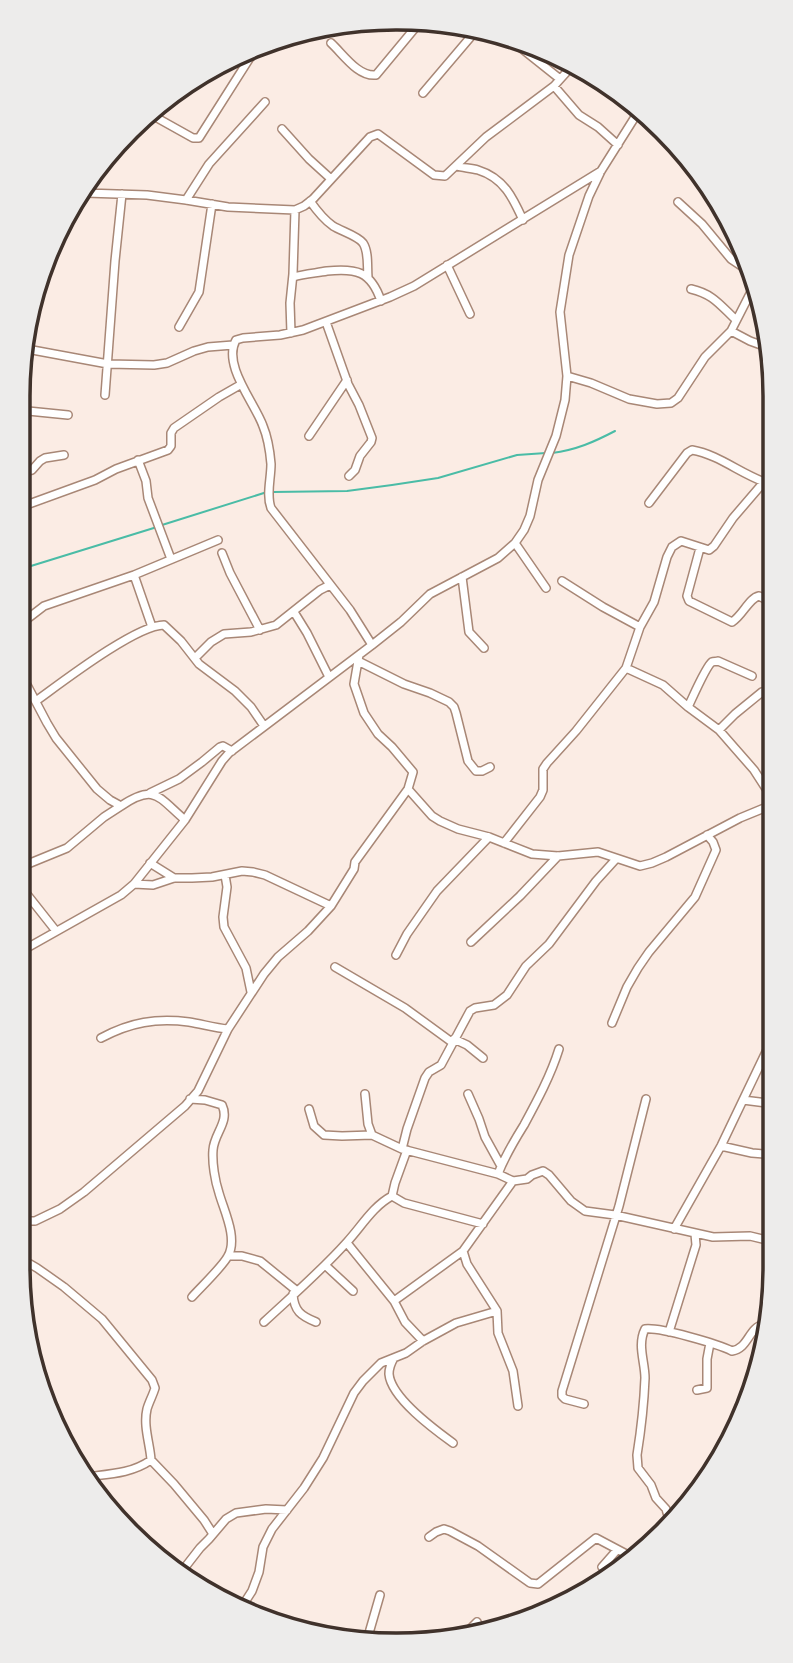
<svg xmlns="http://www.w3.org/2000/svg" width="793" height="1663" font-family="Signika,sans-serif">
	<rect width="100%" height="100%" fill="#fbece4"/>
	<g fill="none" stroke-linecap="round" stroke-linejoin="round">
		<!-- stream -->
		<path stroke="#4abca6" stroke-width="2" d="M552,453c24,-3 42,-11 63,-22
			M273,492l74,-1 45,-6 46,-7 79,-23 29,-2
			M162,525l105,-33
			M18,570l139,-43"/>
		<defs>
			<path id="minor" d="M511,40l49,39
				M331,43c12,11 27,34 45,32l44,-53
				M229,62l8,-3 18,-12
				M554,86l25,29 19,12 20,18
				M423,93l51,-60
				M150,114l43,24h6l59,-93
				M282,129l27,30 22,20
				M456,166c7,2 15,2 22,4 26,8 35,28 45,50
				M86,193l61,2 39,5 42,7 67,3 9,-4 9,-7 57,-62 8,-3 56,41 11,1 41,-39 68,-51 19,-21
				M88,193l10,-18
				M186,200l23,-36 56,-62
				M310,201c7,10 13,18 23,25 8,5 25,10 30,17 6,9 4,24 5,34
				M678,202l24,22 29,35 21,14
				M447,265l23,49
				M293,277c11,-3 23,-4 34,-6 29,-3 44,0 54,30
				M691,289c22,5 29,16 45,31
				M326,322l22,62 11,21 13,33 -1,4 -11,14 -5,14 -6,6
				M179,327l20,-35 13,-88
				M731,331l19,10 22,8
				M291,333l-1,-30 3,-29 2,-64
				M27,349l81,15 46,1 13,-2 27,-12 14,-4 25,-2
				M567,376l24,7 38,16 28,5 14,-1 7,-5 27,-41 26,-26 24,-47
				M105,395l10,-134 7,-67
				M18,410l50,5
				M309,436l38,-56
				M138,460l8,21 2,17 23,61
				M18,473l14,-3 8,-9 5,-3 19,-3
				M649,503l38,-50 5,-3c29,5 52,27 81,35
				M18,508l77,-28 21,-11 52,-19 3,-4v-13l3,-5 45,-31 21,-12
				M515,543l31,45
				M700,548l-13,48 2,5 43,21c11,-7 17,-24 27,-26l14,7
				M222,553l8,20 30,57
				M134,575l18,52
				M462,577l7,55 15,16
				M562,581l41,26 37,20
				M294,612l13,21 22,44
				M18,626l26,-20 90,-31 84,-35
				M372,645l-22,-35 -79,-102c-5,-13 0,-29 0,-44 -1,-12 -3,-26 -8,-38 -8,-23 -41,-61 -27,-86l7,-2 37,-3 23,-5 87,-33 24,-11 187,-115
				M359,655l-5,29 10,29 14,21 14,13 21,25 -5,17 24,27 8,5 18,8 31,8 43,17 26,2 40,-4 42,14 12,-3 14,-6 74,-39 34,-14
				M195,658l16,-16 13,-8 27,-2 25,-7 44,-35 10,-5
				M358,661l46,23 26,9 19,9 5,5 2,6 12,48 8,10h6l8,-4
				M18,668l29,55 9,15 41,51 13,11 11,6c34,-23 37,-9 64,14
				M626,668l37,17 25,22 31,23 35,40 20,31
				M36,701c25,-18 100,-76 128,-76l17,16 18,23 36,27 16,16 13,19
				M688,707c4,-8 18,-41 24,-45 2,-1 4,0 6,-1l34,15
				M719,730l16,-16 27,-22
				M150,793l29,-14 23,-17 18,-15 3,-1 9,5
				M504,843l36,-46 3,-7v-21l4,-6 29,-32 50,-63 14,-41 14,-25 13,-45 5,-10 9,-6 28,9 5,-4 19,-28 30,-35
				M150,863l24,15
				M18,868l49,-20 37,-31 17,-11
				M225,875l2,12 -4,30 1,10 22,41 5,24
				M18,883l38,48
				M134,884l19,1 21,-7h18l20,-1 30,-6 11,1 12,3 66,31
				M471,942l49,-46 38,-40
				M18,953l103,-58 13,-11 51,-64 37,-59 7,-8 143,-108 29,-23 29,-28 68,-36 17,-15 9,-13 6,-14 8,-36 18,-44 9,-36 2,-24 -7,-64 9,-57 20,-59 12,-25 39,-62
				M396,955l11,-21 30,-43 52,-54
				M335,967l70,41 48,35
				M612,1023l15,-36 11,-19 11,-16 46,-55 21,-47 -3,-8 -6,-7
				M101,1038c30,-16 55,-20 88,-16 13,2 26,6 39,7
				M454,1039l13,6 16,13
				M365,1094l3,30 4,11
				M468,1094l11,25 6,18 16,29
				M190,1099l15,1 17,5c8,17 -8,28 -9,45 -1,13 2,31 6,43 5,18 19,45 9,63 -5,10 -27,31 -36,41
				M743,1100l32,4
				M309,1109l5,17 10,9 18,1 30,-1 30,14 96,25 15,7 14,-2 5,-4 11,-4 6,4 22,26 14,10 30,4 98,22 37,-1 25,6
				M721,1146l31,7 23,2
				M402,1149l5,-20 18,-51 4,-6 12,-7 29,-54 5,-3 19,-3 13,-10 19,-29 23,-22 47,-63 20,-22
				M498,1174c7,-18 16,-33 26,-49 13,-24 27,-50 35,-76
				M392,1196l12,7 79,21
				M18,1215l11,6h6l25,-12 24,-17 101,-86 13,-15 30,-62 36,-55 14,-17 30,-26 23,-25 23,-37 1,-7 53,-73
				M674,1229l47,-83 54,-113
				M347,1243l47,58 11,21 18,19
				M463,1251l4,13 30,47 1,22 15,38 5,35
				M228,1256h14l18,5 37,30
				M18,1257l19,11 27,19 38,32 50,61 3,8c-2,7 -6,14 -8,21 -4,17 3,35 4,51l23,24 30,36 9,14
				M325,1265l28,26
				M293,1294c1,17 8,22 23,28
				M394,1301l69,-50 50,-70
				M264,1322c28,-26 57,-51 83,-80 14,-15 26,-36 45,-46l3,-13 12,-33
				M669,1332l27,-87 -1,-11
				M394,1358c-3,5 -5,10 -5,16 2,24 46,56 64,69
				M697,1390l10,-2v-29l3,-16
				M584,1404l-19,-5 -3,-3v-5l57,-185 27,-107
				M85,1477c23,-3 46,-3 66,-17
				M669,1519l-3,-10 -10,-11 -5,-13 -13,-17 -1,-13c4,-25 7,-51 8,-77 0,-16 -8,-33 0,-49 15,-2 73,15 87,22 17,-3 16,-23 32,-27
				M429,1537l7,-5 8,-3 6,2 28,15 52,37 8,1 58,-46 34,18
				M602,1567l15,-17
				M179,1575l21,-27 9,-9 17,-20 10,-6 30,-4 21,1
				M243,1605l9,-14 7,-19 4,-25 9,-18 32,-41 19,-30 31,-65 9,-12 18,-18 25,-10 17,-12 33,-18 41,-12
				M462,1637l15,-15
				M367,1640l13,-45"/>
		</defs>
		<!-- minor casing -->
		<use href="#minor" stroke="#a88776" stroke-width="10"/>
		<!-- minor -->
		<use href="#minor" stroke="#fff" stroke-width="7"/>
	</g>
	<!-- crop -->
	<path d="M0 0H793V1663H0ZM396 30H397A366 366 0 0 1 763 396V1267A366 366 0 0 1 397 1633H396A366 366 0 0 1 30 1267V396A366 366 0 0 1 396 30Z" fill="#edeceb" fill-rule="evenodd"/>
	<path fill="none" stroke="#40322b" stroke-width="3.5" d="M396 30H397A366 366 0 0 1 763 396V1267A366 366 0 0 1 397 1633H396A366 366 0 0 1 30 1267V396A366 366 0 0 1 396 30Z"/>
</svg>
